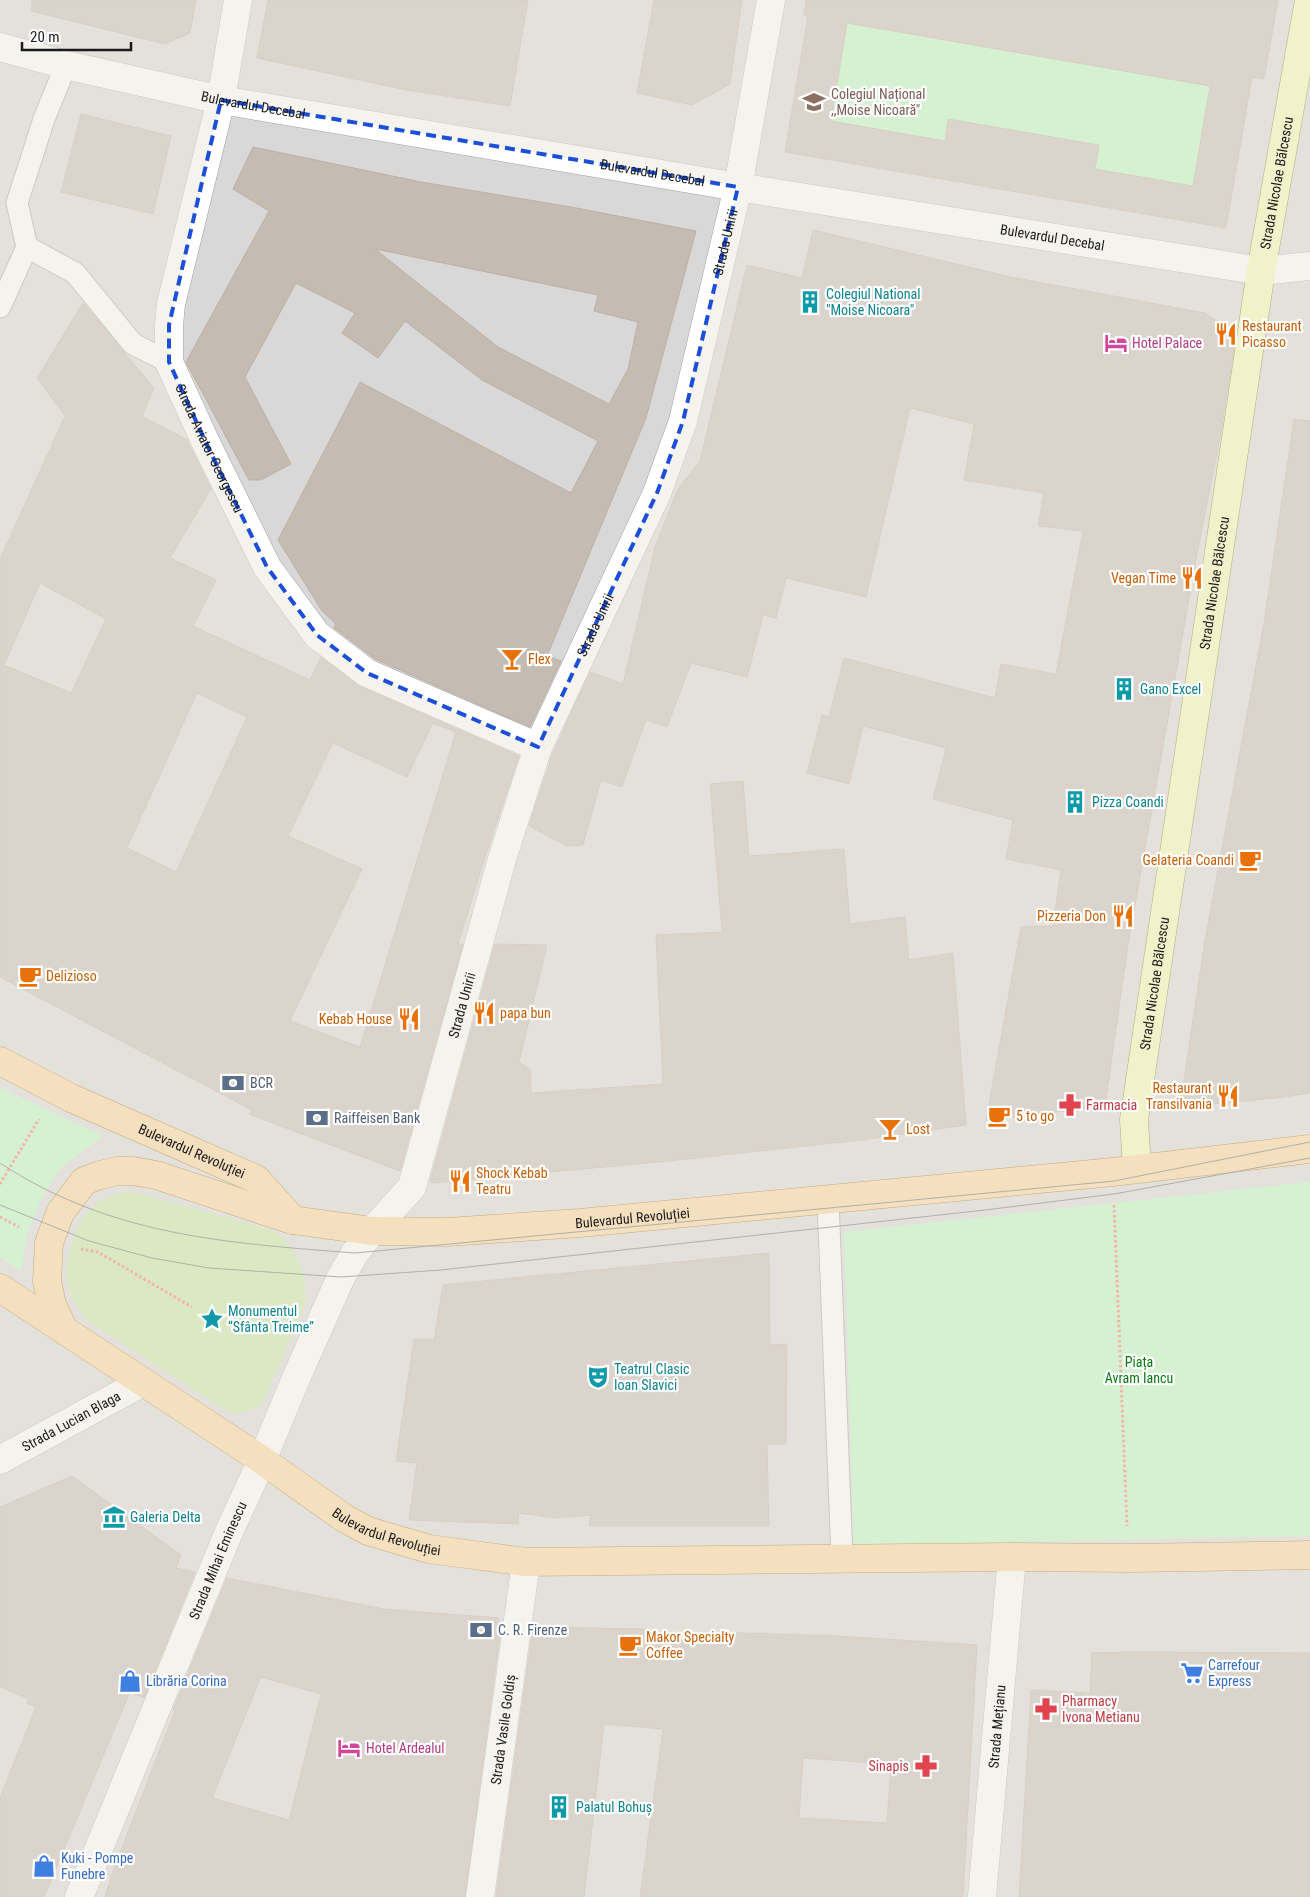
<svg xmlns="http://www.w3.org/2000/svg" width="1310" height="1897" font-family="'Roboto Condensed',sans-serif">
	<rect width="100%" height="100%" fill="#ede9e0"/>
	<!-- residential -->
	<path fill="#d9d8d8" d="M0,0h1310v1897h-1310z"/>
	<!-- grass -->
	<path fill="#c4e9a3" d="M123,1192h12l132,37c4,2 10,4 14,7 17,15 28,47 24,69l-43,99c-13,8 -23,13 -37,6l-139,-90c-6,-10 -15,-22 -18,-34 -5,-24 8,-69 30,-84 7,-5 17,-7 25,-10z"/>
	<!-- park -->
	<path fill="#bafac0" d="M847,23l363,63 -17,100 -98,-17 4,-24 -154,-4 -114,-20z
		M0,1088l103,48 -43,32 -20,33 -13,34 -6,36 -21,-14z
		M1310,1182v354l-456,9 -10,-313z"/>
	<!-- building -->
	<path fill="#c4bbb3" stroke="#bfafa2" fill-rule="evenodd" d="M32,0h164l-6,33 -25,11 -134,-33z
		M268,0h260l-18,106 -104,-16 -149,-32z
		M654,0h88l-12,84 -38,21 -55,-12z
		M806,0h472l-14,79 -12,-2 -26,151 -441,-76 23,-136h-4zM847,23l363,63 -17,100 -98,-17 4,-24 -151,-26 -3,22 -114,-20z
		M81,114l90,22 -18,78 -92,-22z
		M253,147l168,35 150,25 125,24 -50,187 -99,238 14,5 -31,66 -155,-68 -41,-31 2,-4 -14,-13 -44,-71 82,-158 211,111 27,-52 -116,-61 -77,-59 -27,37 -36,-25 13,-20 -59,-30 -51,94 46,87 -30,16h-12l-63,-118 83,-151 -36,-22zM375,249l223,46 -4,16 44,11 -10,47 -19,35 -111,-57z
		M813,230l198,47 194,36 31,22 -15,97 -24,122 -69,391 -23,161 -119,15 35,-194 32,-1 8,-56 -55,-11 7,-39 -80,-21 13,-51 -83,-22 -14,58 -42,-11 15,-58 7,2 15,-59 151,40 6,-34 55,10 27,-143 -45,-5 6,-33 -80,-13 10,-56 -64,-16 -44,189 -80,-19 -10,40 -13,-3 -16,62 -56,-14 -24,64 -21,-7 -24,67 -21,-7 -18,65 -16,1 -38,-20 24,-73 37,-81 33,12 32,-137 23,-58 22,-28 47,-196 55,13z
		M83,303l71,85 -12,28 45,24 24,49 -41,69 46,22 -23,46 117,54 11,-23 40,30 158,69 -33,98 -28,90h5l-63,227 -151,-57 3,-4 -252,-133v-418l65,-143 -28,-38zM40,583l66,36 -35,74 -67,-28zM197,693l50,24 -71,155 -49,-24zM433,723l23,9 -96,315 -70,-26 72,-152 -74,-33 45,-93 74,34z
		M1294,419l16,2v672l-33,5 -97,9 25,-167 59,-317z
		M743,781l6,75 95,-7 6,75 55,-7 4,43 44,-7 13,172 -105,15 -193,21 -235,22 -3,-1 65,-238 52,1 -28,117 12,8v23l132,-9 -7,-149 66,-3 -12,-148z
		M769,1253l1,92 17,-1 -1,100h-19l2,82h-180l2,-11 -37,3 -35,-5 -1,11 -109,-4 8,-57 -21,-2 18,-122 20,1 9,-55z
		M72,1476l109,79 -5,13 19,4 -51,126 -14,-6 -86,205h-44v-99l36,-91 -9,-4 2,-4 -29,-12v-180z
		M227,1578l157,31 115,9 -1,8h3l-36,271h-360l9,-29 61,-157 -2,-1zM261,1677l60,17 -32,126 -77,-22z
		M533,1627l111,2v9l67,4 -1,-10 127,4 140,9 -14,252h-323l23,-168 -59,-5 -20,173h-88zM803,1758l88,6 -4,59 -88,-5z
		M1131,1652l179,1v244h-291l12,-207 59,3 2,-40z"/>
	<g fill="none" stroke-linecap="round" stroke-linejoin="round">
		<defs>
			<path id="service" d="M27,247l48,26 58,71 36,18
				M0,307l27,-60 -10,-44 27,-84 22,-54
				M828,1200l14,358"/>
			<g id="pedestrian">
				<path id="s1" d="M982,1897l30,-340"/>
			</g>
			<g id="minor">
				<path id="s2" d="M238,0l-17,100 -50,204 -2,21v37l37,81 61,124 50,68 50,38 171,74"/>
				<path id="s3" d="M372,1231l40,-44 90,-328 36,-112 119,-254 26,-72 55,-234 33,-187"/>
				<path id="s4" d="M480,1897l46,-335"/>
			</g>
			<g id="tertiary">
				<path id="s5" d="M0,47l66,18 155,35 517,87 523,84 49,-5"/>
				<path id="s6" d="M0,1460l143,-78"/>
				<path id="s7" d="M79,1897l149,-363 34,-74 35,-84 44,-99 14,-24 17,-22"/>
			</g>
			<g id="secondary">
				<path id="s8" d="M1137,1168l-3,-48 127,-849 48,-271"/>
			</g>
			<g id="primary">
				<path id="s9" d="M0,1061l71,37 185,81 37,41 79,11 75,1 133,-9 533,-51 197,-23"/>
				<path id="s10" d="M0,1288l262,172 82,58 24,13 61,18 97,13 486,-5 118,1 180,-3"/>
				<path d="M64,1330l-12,-25 -5,-24 2,-38 11,-30 24,-32 16,-6 17,-4h16l23,4 136,45"/>
			</g>
		</defs>
		<!-- service casing -->
		<use href="#service" stroke="#a2a2a2" stroke-width="23"/>
		<!-- pedestrian casing -->
		<use href="#pedestrian" stroke="#a2a2a2" stroke-width="29"/>
		<!-- minor casing -->
		<use href="#minor" stroke="#a2a2a2" stroke-width="29"/>
		<!-- tertiary casing -->
		<use href="#tertiary" stroke="#a2a2a2" stroke-width="29"/>
		<!-- secondary casing -->
		<use href="#secondary" stroke="#637103" stroke-width="29"/>
		<!-- primary casing -->
		<use href="#primary" stroke="#926400" stroke-width="29"/>
		<!-- path -->
		<path stroke="#fc7461" stroke-width="3" stroke-dasharray="2.5 2.5" stroke-linecap="butt" d="M0,1184l39,-65
			M1114,1205l13,321
			M0,1217l19,10
			M81,1249l17,3 94,55"/>
		<!-- service -->
		<use href="#service" stroke="#fff" stroke-width="21"/>
		<!-- pedestrian -->
		<use href="#pedestrian" stroke="#fff" stroke-width="28"/>
		<!-- minor -->
		<use href="#minor" stroke="#fff" stroke-width="28"/>
		<!-- tertiary -->
		<use href="#tertiary" stroke="#fff" stroke-width="28"/>
		<!-- secondary -->
		<use href="#secondary" stroke="#f5fab0" stroke-width="28"/>
		<!-- primary -->
		<use href="#primary" stroke="#fdd294" stroke-width="28"/>
		<!-- tram -->
		<path stroke="#696969" stroke-width="1" d="M0,1163c111,73 226,80 355,90l759,-72 196,-39
			M0,1205l89,36 63,17 57,10 132,9 100,-7 544,-60 129,-16 196,-36"/>
	</g>
	<!-- marked area -->
	<path d="M0 0H1310V1897H0ZM221,100l517,87 -55,234 -26,72 -119,254 -171,-74 -50,-38 -50,-68 -61,-124 -37,-81v-37z" fill="#ede9e0" fill-opacity=".55" fill-rule="evenodd"/>
	<path fill="none" stroke="#1d4ed8" stroke-width="4" stroke-dasharray="10 6" stroke-linejoin="round" d="M221,100l517,87 -55,234 -26,72 -119,254 -171,-74 -50,-38 -50,-68 -61,-124 -37,-81v-37z"/>
	<!-- icons -->
	<defs>
		<symbol id="school-bare" viewBox="-9 -9 18 18"><path d="M0-5L7-2L0 1L-7-2ZM-4 1L0 2.5L4 1V4Q0 6-4 4Z" fill="#8d6e63" stroke="#fff" stroke-width="2.5" paint-order="stroke"/></symbol>
		<symbol id="building-bare" viewBox="-9 -9 18 18"><path d="M-4-6H4V6H1V3H-1V6H-4ZM-2.5-4.3h1.7v1.8h-1.7ZM.8-4.3h1.7v1.8H.8ZM-2.5-1h1.7V.8h-1.7ZM.8-1h1.7V.8H.8Z" fill="#0f9aa8" stroke="#fff" stroke-width="2.5" paint-order="stroke"/></symbol>
		<symbol id="restaurant-bare" viewBox="-9 -9 18 18"><path d="M-5-6h1v4h1v-4h1v4h1v-4h1v5L-1.5 .5V6h-2V.5L-5-1ZM5-6V6H3V1.5H1.5Q1.5-4 5-6Z" fill="#e8710a" stroke="#fff" stroke-width="2.5" paint-order="stroke"/></symbol>
		<symbol id="hotel-bare" viewBox="-9 -9 18 18"><path d="M-6-4.5h1.5V1H6V5H4.5V3h-9V5H-6ZM-4 0a1.8 1.8 0 1 1 3.6 0ZM.5 0V-2.5h3Q6-2.5 6 0Z" fill="#d1479c" stroke="#fff" stroke-width="2.5" paint-order="stroke"/></symbol>
		<symbol id="bar-bare" viewBox="-9 -9 18 18"><path d="M-6-5H6L.8 .8V4.5H3.5V6h-7V4.5H-.8V.8Z" fill="#e8710a" stroke="#fff" stroke-width="2.5" paint-order="stroke"/></symbol>
		<symbol id="cafe-bare" viewBox="-9 -9 18 18"><path d="M-5.5-4.5H6V0H3Q3 3.5 0 3.5H-2.5Q-5.5 3.5-5.5 0ZM3-3.2v2h1.7v-2ZM-6 4.5H4V6H-6Z" fill="#e8710a" stroke="#fff" stroke-width="2.5" paint-order="stroke"/></symbol>
		<symbol id="bank-bare" viewBox="-9 -9 18 18"><path d="M-6-4H6V4H-6ZM0-2.3a2.3 2.3 0 1 0 0 4.6a2.3 2.3 0 1 0 0-4.6Z" fill="#5c6f8a" stroke="#fff" stroke-width="2.5" paint-order="stroke"/></symbol>
		<symbol id="pharmacy-bare" viewBox="-9 -9 18 18"><path d="M-2-6h4v4h4v4h-4v4h-4v-4h-4v-4h4Z" fill="#e0444e" stroke="#fff" stroke-width="2.5" paint-order="stroke"/></symbol>
		<symbol id="sight-bare" viewBox="-9 -9 18 18"><path d="M0-6L1.8-2.2L6-1.7L2.9 1.2L3.7 5.4L0 3.3L-3.7 5.4L-2.9 1.2L-6-1.7L-1.8-2.2Z" fill="#0f9aa8" stroke="#fff" stroke-width="2.5" paint-order="stroke"/></symbol>
		<symbol id="theatre-bare" viewBox="-9 -9 18 18"><path d="M-5-5.5Q0-4 5-5.5V0Q5 5 0 6Q-5 5-5 0ZM-3.3-2.5H-1v1.5H-3.3ZM1-2.5H3.3v1.5H1ZM-2.8 1Q0 5.5 2.8 1Z" fill="#0f9aa8" stroke="#fff" stroke-width="2.5" paint-order="stroke"/></symbol>
		<symbol id="museum-bare" viewBox="-9 -9 18 18"><path d="M0-6L6-3V-2H-6V-3ZM-5-1h2V3h-2ZM-1-1h2V3h-2ZM3-1h2V3H3ZM-6 4H6V6H-6Z" fill="#0f9aa8" stroke="#fff" stroke-width="2.5" paint-order="stroke"/></symbol>
		<symbol id="supermarket-bare" viewBox="-9 -9 18 18"><path d="M-6-5.5h2.5l.6 2H6L4.5 2H-2.5L-4.4-4H-6ZM-1.5 3.2a1.3 1.3 0 1 0 .1 0ZM3 3.2a1.3 1.3 0 1 0 .1 0Z" fill="#3f7fe0" stroke="#fff" stroke-width="2.5" paint-order="stroke"/></symbol>
		<symbol id="shop-bare" viewBox="-9 -9 18 18"><path d="M-5-2.5h2.3a2.7 3.5 0 0 1 5.4 0H5L5.5 6h-11ZM-1.5-2.5h3a1.5 2.3 0 0 0-3 0Z" fill="#3f7fe0" stroke="#fff" stroke-width="2.5" paint-order="stroke"/></symbol>
	</defs>
	<g fill-rule="evenodd">
		<use href="#school-bare" x="798" y="86" width="32" height="32"/>
		<use href="#building-bare" x="794" y="286" width="32" height="32"/>
		<use href="#restaurant-bare" x="1210" y="318" width="32" height="32"/>
		<use href="#hotel-bare" x="1100" y="327" width="32" height="32"/>
		<use href="#restaurant-bare" x="1176" y="562" width="32" height="32"/>
		<use href="#bar-bare" x="496" y="643" width="32" height="32"/>
		<use href="#building-bare" x="1108" y="673" width="32" height="32"/>
		<use href="#building-bare" x="1059" y="786" width="32" height="32"/>
		<use href="#cafe-bare" x="1234" y="844" width="32" height="32"/>
		<use href="#restaurant-bare" x="1107" y="900" width="32" height="32"/>
		<use href="#cafe-bare" x="14" y="960" width="32" height="32"/>
		<use href="#restaurant-bare" x="468" y="997" width="32" height="32"/>
		<use href="#restaurant-bare" x="393" y="1003" width="32" height="32"/>
		<use href="#bank-bare" x="217" y="1067" width="32" height="32"/>
		<use href="#restaurant-bare" x="1212" y="1080" width="32" height="32"/>
		<use href="#pharmacy-bare" x="1054" y="1089" width="32" height="32"/>
		<use href="#cafe-bare" x="983" y="1100" width="32" height="32"/>
		<use href="#bank-bare" x="301" y="1102" width="32" height="32"/>
		<use href="#bar-bare" x="874" y="1113" width="32" height="32"/>
		<use href="#restaurant-bare" x="444" y="1165" width="32" height="32"/>
		<use href="#sight-bare" x="196" y="1303" width="32" height="32"/>
		<use href="#theatre-bare" x="582" y="1361" width="32" height="32"/>
		<use href="#museum-bare" x="98" y="1501" width="32" height="32"/>
		<use href="#bank-bare" x="465" y="1614" width="32" height="32"/>
		<use href="#cafe-bare" x="614" y="1629" width="32" height="32"/>
		<use href="#supermarket-bare" x="1176" y="1657" width="32" height="32"/>
		<use href="#shop-bare" x="114" y="1665" width="32" height="32"/>
		<use href="#pharmacy-bare" x="1030" y="1693" width="32" height="32"/>
		<use href="#hotel-bare" x="333" y="1732" width="32" height="32"/>
		<use href="#pharmacy-bare" x="910" y="1750" width="32" height="32"/>
		<use href="#building-bare" x="543" y="1791" width="32" height="32"/>
		<use href="#shop-bare" x="28" y="1850" width="32" height="32"/>
	</g>
	<g text-anchor="middle" dominant-baseline="central" stroke-width="4.5" stroke-linejoin="round" paint-order="stroke">
		<!-- education labels -->
		<g font-size="14" fill="#785e54" stroke="#fff" text-anchor="start">
			<text x="831" y="94">Colegiul Național<tspan x="831" dy="16">,,Moise Nicoară"</tspan></text>
		</g>
		<!-- street labels -->
		<g font-size="14" fill="#1b1b1b" stroke="#fff">
			<text stroke="none"><textPath href="#s5" startOffset="260">Bulevardul Decebal</textPath></text>
			<text stroke="none"><textPath href="#s5" startOffset="665">Bulevardul Decebal</textPath></text>
			<text stroke="none"><textPath href="#s8" startOffset="996">Strada Nicolae Bălcescu</textPath></text>
			<text stroke="none"><textPath href="#s5" startOffset="1070">Bulevardul Decebal</textPath></text>
			<text stroke="none"><textPath href="#s3" startOffset="1058">Strada Unirii</textPath></text>
			<text stroke="none"><textPath href="#s2" startOffset="465">Strada Aviator Georgescu</textPath></text>
			<text stroke="none"><textPath href="#s8" startOffset="591">Strada Nicolae Bălcescu</textPath></text>
			<text stroke="none"><textPath href="#s3" startOffset="652">Strada Unirii</textPath></text>
			<text stroke="none"><textPath href="#s8" startOffset="186">Strada Nicolae Bălcescu</textPath></text>
			<text stroke="none"><textPath href="#s3" startOffset="248">Strada Unirii</textPath></text>
			<text stroke="none"><textPath href="#s9" startOffset="212">Bulevardul Revoluției</textPath></text>
			<text stroke="none"><textPath href="#s9" startOffset="678">Bulevardul Revoluției</textPath></text>
			<text stroke="none"><textPath href="#s6" startOffset="81">Strada Lucian Blaga</textPath></text>
			<text stroke="none"><textPath href="#s10" startOffset="459">Bulevardul Revoluției</textPath></text>
			<text stroke="none"><textPath href="#s7" startOffset="364">Strada Mihai Eminescu</textPath></text>
			<text stroke="none"><textPath href="#s1" startOffset="171">Strada Mețianu</textPath></text>
			<text stroke="none"><textPath href="#s4" startOffset="169">Strada Vasile Goldiș</textPath></text>
		</g>
		<!-- culture labels -->
		<g font-size="14" fill="#0d838f" stroke="#fff" text-anchor="start">
			<text x="826" y="294">Colegiul National<tspan x="826" dy="16">"Moise Nicoara"</tspan></text>
			<text x="1140" y="689">Gano Excel</text>
			<text x="1092" y="802">Pizza Coandi</text>
			<text x="228" y="1311">Monumentul<tspan x="228" dy="16">“Sfânta Treime”</tspan></text>
			<text x="614" y="1369">Teatrul Clasic<tspan x="614" dy="16">Ioan Slavici</tspan></text>
			<text x="130" y="1517">Galeria Delta</text>
			<text x="576" y="1807">Palatul Bohuș</text>
		</g>
		<!-- food labels -->
		<g font-size="14" fill="#c56008" stroke="#fff" text-anchor="start">
			<text x="1242" y="326">Restaurant<tspan x="1242" dy="16">Picasso</tspan></text>
			<text x="1176" y="578" text-anchor="end">Vegan Time</text>
			<text x="528" y="659">Flex</text>
			<text x="1234" y="860" text-anchor="end">Gelateria Coandi</text>
			<text x="1106" y="916" text-anchor="end">Pizzeria Don</text>
			<text x="46" y="976">Delizioso</text>
			<text x="500" y="1013">papa bun</text>
			<text x="392" y="1019" text-anchor="end">Kebab House</text>
			<text x="1212" y="1088" text-anchor="end">Restaurant<tspan x="1212" dy="16">Transilvania</tspan></text>
			<text x="1016" y="1116">5 to go</text>
			<text x="906" y="1129">Lost</text>
			<text x="476" y="1173">Shock Kebab<tspan x="476" dy="16">Teatru</tspan></text>
			<text x="646" y="1637">Makor Specialty<tspan x="646" dy="16">Coffee</tspan></text>
		</g>
		<!-- hotel labels -->
		<g font-size="14" fill="#b23c85" stroke="#fff" text-anchor="start">
			<text x="1132" y="343">Hotel Palace</text>
			<text x="366" y="1748">Hotel Ardealul</text>
		</g>
		<!-- service labels -->
		<g font-size="14" fill="#4e5e75" stroke="#fff" text-anchor="start">
			<text x="250" y="1083">BCR</text>
			<text x="334" y="1118">Raiffeisen Bank</text>
			<text x="498" y="1630">C. R. Firenze</text>
		</g>
		<!-- health labels -->
		<g font-size="14" fill="#be3a42" stroke="#fff" text-anchor="start">
			<text x="1086" y="1105">Farmacia</text>
			<text x="1062" y="1701">Pharmacy<tspan x="1062" dy="16">Ivona Metianu</tspan></text>
			<text x="909" y="1766" text-anchor="end">Sinapis</text>
		</g>
		<!-- park labels -->
		<g font-size="14" fill="#097914" stroke="#fff">
			<text x="1139" y="1362">Piața<tspan x="1139" dy="16">Avram Iancu</tspan></text>
		</g>
		<!-- shop labels -->
		<g font-size="14" fill="#366cbe" stroke="#fff" text-anchor="start">
			<text x="1208" y="1665">Carrefour<tspan x="1208" dy="16">Express</tspan></text>
			<text x="146" y="1681">Librăria Corina</text>
			<text x="61" y="1858">Kuki - Pompe<tspan x="61" dy="16">Funebre</tspan></text>
		</g>
	</g>
	<!-- scale -->
	<path d="M22 42v8h109v-8" fill="none" stroke="#1b1b1b" stroke-width="2.5"/>
	<text x="30" y="42" font-size="15" fill="#1b1b1b" stroke="#ffffff" stroke-width="4" paint-order="stroke">20 m</text>
</svg>
